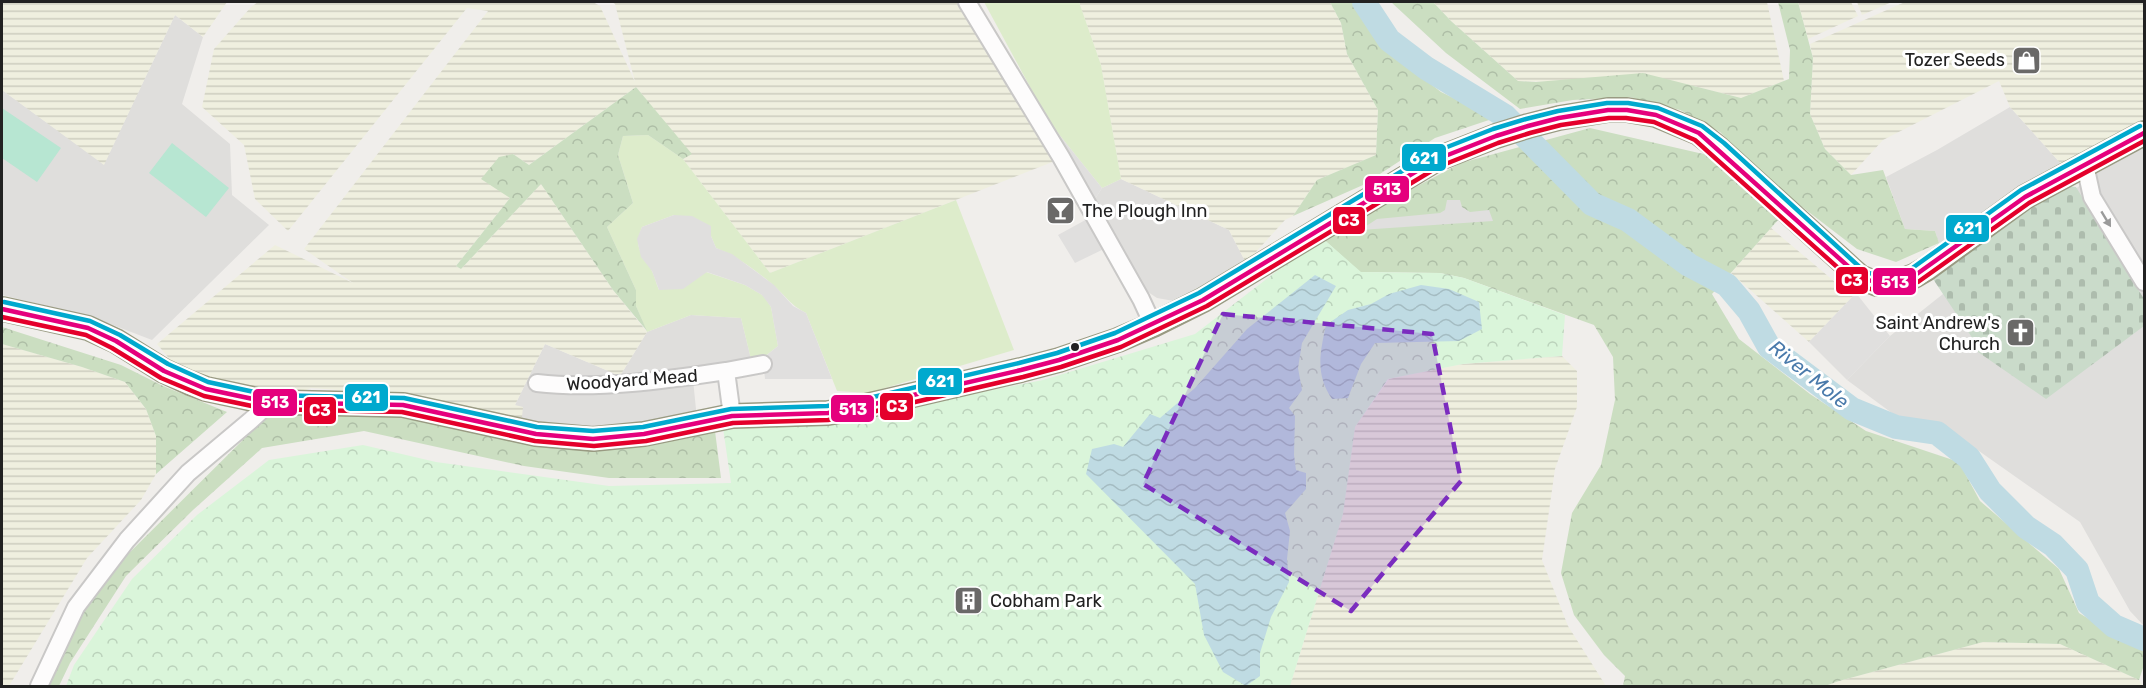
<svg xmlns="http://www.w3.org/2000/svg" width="2146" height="688" font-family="Rubik,sans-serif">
	<defs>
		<pattern id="farmland-rules" width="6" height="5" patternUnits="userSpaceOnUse" patternTransform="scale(1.5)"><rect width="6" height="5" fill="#efefdf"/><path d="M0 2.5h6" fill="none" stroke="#cdcdbf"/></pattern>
		<pattern id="forest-crowns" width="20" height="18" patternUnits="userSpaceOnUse" patternTransform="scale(1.5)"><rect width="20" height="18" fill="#cbdec1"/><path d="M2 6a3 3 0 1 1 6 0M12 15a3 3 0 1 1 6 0" fill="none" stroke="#aebea6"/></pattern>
		<pattern id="cemetery-stones" width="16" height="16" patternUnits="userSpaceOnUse" patternTransform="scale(1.5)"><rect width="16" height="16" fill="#cadbca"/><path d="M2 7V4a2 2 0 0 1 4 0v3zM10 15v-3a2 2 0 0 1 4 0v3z" fill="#adbcad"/></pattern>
		<pattern id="park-crowns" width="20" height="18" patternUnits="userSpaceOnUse" patternTransform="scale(1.5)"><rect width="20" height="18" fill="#daf5da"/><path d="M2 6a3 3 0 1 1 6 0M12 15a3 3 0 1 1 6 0" fill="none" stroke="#bbd2bb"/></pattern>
		<pattern id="water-waves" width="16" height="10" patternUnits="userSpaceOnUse" patternTransform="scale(1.5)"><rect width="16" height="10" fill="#bfdbe3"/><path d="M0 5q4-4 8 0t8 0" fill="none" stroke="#a4bcc2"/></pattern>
	</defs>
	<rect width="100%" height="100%" fill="#f0eeeb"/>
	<!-- residential -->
	<path fill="#dfdedc" d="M175,15l28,22 -21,67 48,40 2,51 37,30 -117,115 -60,-23 -90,-22v-205l102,74z
		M2010,107l52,58 -51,30 -72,48 -4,-12 -30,-2 -19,-52 51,-27z
		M2144,144v482l-14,-15 -50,-89 -138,-97 -42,-6 -53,-39 43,-44 222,-176z
		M1121,179l108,51 17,33 -53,31 -19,7 -17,-3 -15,-10 -47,-77v-12l7,-11z
		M691,315l50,3 10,41 -59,11 5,49 -84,14 -92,-6 -6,-22 30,-61 75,32 27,-44z"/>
	<!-- farmland -->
	<path fill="url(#farmland-rules)" d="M2,2h225l-24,35 -28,-22 -71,150 -102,-75z
		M258,2h335l7,4 35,76 -20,-78 -3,-2h352l91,159 -285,112 -87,-114 8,-5 -55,-67 -107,78 -16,-11 -3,44 -54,68 5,3 80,-85 72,106 34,42 -27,44 -75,-32 -30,61 8,2 -2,20 -45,-17 -51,-14 -114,-8 -24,10 -67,-13 -48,-23 -15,-18 118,-99 78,38 -49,-34 184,-238 -21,-3 -179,223 -33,-32 -11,-54 -42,-38 12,-58 37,-42z
		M1079,2h251l11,21 6,31 31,56 -2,45 -59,25 -24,36 -8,4 -39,43 -17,-33 -108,-51 -20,-114z
		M1433,2h334l17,79 -43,17 -47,-12 -176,-5 -67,-60z
		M1798,2h53l7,14 -50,23z
		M1857,2h35l-30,13z
		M1905,2h239v116l-82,47 -52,-58 -11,-26 -116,59 -32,35 -26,-26 -15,-35 3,-56 -3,-14z
		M1771,228l64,54 9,-1 12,12 -47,49 -78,-69z
		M2,344l80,23 43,15 21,27 10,27v38l-15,26 -54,58 -78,128h-7z
		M1562,356l15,15v36l-22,62 -13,91 26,66 38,60h-316l53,-172 12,-87 34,-48 74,-15z
		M1983,642l77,2 79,36 4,6h-318l14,-5z"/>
	<!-- grass -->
	<path fill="#ddeccb" d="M984,2h95l22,63 20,114 -19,9 -53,-66z
		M648,135l35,24 87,114 186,-73 58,150 -146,43 -31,-2 -31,-78c-17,-9 -20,-17 -33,-28 -17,-15 -37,-29 -57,-37l-5,-12 -37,-21 -32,12c-9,23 0,25 10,44 3,6 4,13 7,19l47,-18 39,13 19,11 7,11 7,39 -15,12 -12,1 -10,-41 -50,-3 -44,17 -11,-26v-16l-29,-63 26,-24 -15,-48 5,-19z"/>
	<!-- forest -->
	<path fill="url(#forest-crowns)" d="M1330,2h28l29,48 54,42 54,26 -60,20 -72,47 -70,31 24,-36 59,-25 2,-45 -31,-56 -6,-31z
		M1391,2h42l18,19 67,60 18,1 107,-9 98,25 48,-19 1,-29 -12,-48h20l15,56 -3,56 15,35 26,26 32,-5 22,59 30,2 4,12 -43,19 -39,-13 -90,-69 -47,-48 -40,-22 -50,-13 -57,3 -53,9 -74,-56z
		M636,87l56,67 -9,5 -35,-24 -25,1 -5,19 15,48 -26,24 29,63v16l11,25 -34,-41 -72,-106 -80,85 -5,-3 54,-68 -29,-19 18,-22 14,-3 16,11z
		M1590,128l122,28 67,63 -67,75 27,45 71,55 56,37 93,31 21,39 79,68 20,44 65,39v13l-5,15 -79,-36 -77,-2 -144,39 -14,5h-202l2,-10 -21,-21 -30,-40 -13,-42 11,-60 29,-48 14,-65 -2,-43 -19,-32 -130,-47 -24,-5 -80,-1 -39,-35 140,-74z
		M2,327l119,38 42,21 64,26 -71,62v-38l-10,-27 -21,-27 -43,-15 -80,-23z
		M269,414l148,1 66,20 82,10 98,-3 52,-11 6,47h-112l-85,-12 -160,-35 -102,17 -69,62 -67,66 -56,87 -11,23h-15l36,-74 41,-51z"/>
	<!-- cemetery -->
	<path fill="url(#cemetery-stones)" d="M2062,186l14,1 68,112v27l-98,73 -68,-47 -7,-16 -40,-60 99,-73z"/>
	<!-- park -->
	<path fill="url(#park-crowns)" d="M1321,237l40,35 79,1 24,5 101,37 -3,41 -99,8 -75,15 -33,48 -12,87 -53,172h-1224l8,-21 58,-86 65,-64 72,-55 94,-15 73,17 173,24 122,-3 -8,-55 178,-20 142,-28 152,-46z"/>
	<!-- pitch -->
	<path fill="#b7e6d2" d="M2,108l59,40 -24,34 -35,-24z
		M172,143l57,45 -23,29 -57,-44z"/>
	<!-- parking -->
	<path fill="#e0dfde" d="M1049,122l53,66 -7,11 -12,-12z
		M1447,200h13l2,7 8,5 19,-2 4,11 -133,9 17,-11 63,-6 5,-3z
		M674,215l18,1 19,10v10l5,12 16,6 42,31 19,21 13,7 26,66h-67l-2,-21 15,-12 -7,-39 -9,-12 -17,-10 -38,-13 -24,17 -24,1 -7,-19 -11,-14 -4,-18 5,-12z
		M1089,218l17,30 -31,15 -17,-28z
		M1856,293l34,43 -43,44 -38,-38z"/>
	<!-- water -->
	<path fill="url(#water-waves)" d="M1315,275l21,11 -34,57 -4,25 4,22 -13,18 6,8 -1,39 2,15 10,3v16l-21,24 5,18 -3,28 2,23 -18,35 -11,36v23l-14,10 -23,-14 -19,-37 -9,-51 -109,-110 6,-25 22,-5 9,3 27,-33 10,4 35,-30 52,-59z
		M1421,285l28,4 30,13 3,27 -23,12 -84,2 -14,21 -13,34 -16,1c-17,-25 -12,-46 -6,-74l22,-15 23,-6 18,-10z"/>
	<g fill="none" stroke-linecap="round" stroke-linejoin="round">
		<!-- river -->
		<path stroke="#bfdbe3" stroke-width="24" d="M1364,2l25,38 37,28 79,48 87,88 36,16 61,45 38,20 22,26 20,36 83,62 44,18 41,6 32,25 21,33 36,36 27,18 24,25 11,33 26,23 30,13"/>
		<defs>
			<path id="street" d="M967,2l94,155 80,142 12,26
				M2085,165l7,32 52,85
				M537,383c60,7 129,-3 189,-12
				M732,416l-6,-45 37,-7
				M39,686l37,-79 51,-67 61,-67 62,-52 12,-11 5,-8"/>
			<path id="secondary" d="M2,309l86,19 28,13 48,30 26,12 16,6 61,13 136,3 133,29 57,5 51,-5 88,-18 96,-3 29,-5 164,-38 38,-10 59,-20 35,-15 50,-25 232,-140 61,-24 32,-10 31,-8 49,-8h19l29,5 43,18 20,16 132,120 9,8 17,7 18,-1 19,-7 12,-7 99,-72 119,-64"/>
		</defs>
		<!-- street casing -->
		<use href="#street" stroke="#c9c8c7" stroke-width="20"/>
		<!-- secondary casing -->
		<use href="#secondary" stroke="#999a82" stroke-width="26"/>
		<!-- street -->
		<use href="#street" stroke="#fdfcfc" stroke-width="16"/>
		<!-- secondary -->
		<use href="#secondary" stroke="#f4f4ed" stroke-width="22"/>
		<defs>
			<path id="bus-1" d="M2,309l86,19 28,13 48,30 42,18 61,13 136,3 133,29 57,5 51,-5 88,-18 96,-3 29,-5 164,-38 38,-10 59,-20 85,-40 232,-140 61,-24 32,-10 31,-8 49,-8h19l29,5 43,18 161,144c22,9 32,7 54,-1l111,-79 119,-64"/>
			<path id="bus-2" d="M2,317l84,18 26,13 49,30 43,18 62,13 136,3 133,29 59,5 52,-5 87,-18 95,-3 31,-5 164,-38 38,-10 60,-20 86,-41 231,-139 60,-24 32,-10 31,-8 48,-7h17l28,4 41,18 160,143c24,12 38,9 63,-1l111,-79 115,-62"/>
			<path id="bus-3" d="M4,302l86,19 30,14 48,29 40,18 60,13 136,3 133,29 56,4 50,-4 88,-18 96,-3 29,-5 163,-38 38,-10 58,-20 84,-40 233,-140 61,-24 33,-10 32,-8 49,-8h21l30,5 44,18 22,17 140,128c19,8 27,5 47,-2l110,-79 119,-64"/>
		</defs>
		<!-- bus-1 casing -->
		<use href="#bus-1" stroke="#fff" stroke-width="9"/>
		<!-- bus-2 casing -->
		<use href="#bus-2" stroke="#fff" stroke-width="9"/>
		<!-- bus-3 casing -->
		<use href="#bus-3" stroke="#fff" stroke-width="9"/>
		<!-- bus-1 -->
		<use href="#bus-1" stroke="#e5007d" stroke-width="4.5"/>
		<!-- bus-2 -->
		<use href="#bus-2" stroke="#e4002b" stroke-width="4.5"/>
		<!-- bus-3 -->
		<use href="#bus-3" stroke="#00a9ce" stroke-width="4.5"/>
	</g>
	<!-- one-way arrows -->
	<defs><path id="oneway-solid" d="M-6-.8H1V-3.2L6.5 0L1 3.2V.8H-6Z" transform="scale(1.5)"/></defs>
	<use fill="#9a9a9a" href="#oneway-solid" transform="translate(2106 219) rotate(59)"/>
	<!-- marked area -->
	<path fill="#7b2cbf" fill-opacity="0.2" stroke="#7b2cbf" stroke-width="4.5" stroke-dasharray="12 8" stroke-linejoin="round" d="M1223,314l209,20 29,147 -110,130 -208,-127z"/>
	<!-- icons -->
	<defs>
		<symbol id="shop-square" viewBox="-11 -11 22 22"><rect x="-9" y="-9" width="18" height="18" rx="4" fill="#6a6968" stroke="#fff"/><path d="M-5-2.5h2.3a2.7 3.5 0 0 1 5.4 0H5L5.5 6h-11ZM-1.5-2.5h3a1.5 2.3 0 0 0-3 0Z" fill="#fff"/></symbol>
		<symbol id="bar-square" viewBox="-11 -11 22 22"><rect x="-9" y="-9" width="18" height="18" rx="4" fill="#6a6968" stroke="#fff"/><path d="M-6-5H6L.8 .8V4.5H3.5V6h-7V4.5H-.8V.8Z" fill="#fff"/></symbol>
		<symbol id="church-square" viewBox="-11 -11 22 22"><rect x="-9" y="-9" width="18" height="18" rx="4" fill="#6a6968" stroke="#fff"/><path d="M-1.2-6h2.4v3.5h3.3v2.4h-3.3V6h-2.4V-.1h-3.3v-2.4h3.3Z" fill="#fff"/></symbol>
		<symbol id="building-square" viewBox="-11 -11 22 22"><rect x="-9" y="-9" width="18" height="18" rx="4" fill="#6a6968" stroke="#fff"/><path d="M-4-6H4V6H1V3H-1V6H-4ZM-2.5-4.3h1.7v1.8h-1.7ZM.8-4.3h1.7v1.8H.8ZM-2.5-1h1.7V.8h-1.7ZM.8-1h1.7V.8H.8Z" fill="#fff"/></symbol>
	</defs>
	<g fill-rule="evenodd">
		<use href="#shop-square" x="2010" y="44" width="33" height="33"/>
		<use href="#bar-square" x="1044" y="194" width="33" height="33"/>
		<use href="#church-square" x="2004" y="316" width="33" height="33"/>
		<use href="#building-square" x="952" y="584" width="33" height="33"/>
	</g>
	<!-- markers -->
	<circle fill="#222" stroke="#fff" stroke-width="2" cx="1075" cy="347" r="5"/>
	<g text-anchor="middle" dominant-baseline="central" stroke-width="6" stroke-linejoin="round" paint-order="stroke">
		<!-- poi labels -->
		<g font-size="18" fill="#222" stroke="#fff" text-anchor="end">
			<text x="2005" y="60">Tozer Seeds</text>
			<text x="1082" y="211" text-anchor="start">The Plough Inn</text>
			<text x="2000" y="323">Saint Andrew's<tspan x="2000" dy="21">Church</tspan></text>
			<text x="990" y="601" text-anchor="start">Cobham Park</text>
		</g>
		<!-- street labels -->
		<g font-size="18" fill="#222" stroke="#fff">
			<text transform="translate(632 380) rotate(-4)">Woodyard Mead</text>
		</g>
		<!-- water labels -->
		<g font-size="20" font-style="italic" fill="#4a7aab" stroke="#fff">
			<text transform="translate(1809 374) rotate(39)">River Mole</text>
		</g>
	</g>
	<g stroke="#fff" stroke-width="2">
		<rect x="1401" y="143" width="46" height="29" rx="6" fill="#00a9ce"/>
		<rect x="1364" y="175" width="46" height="28" rx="6" fill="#e5007d"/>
		<rect x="1332" y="206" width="34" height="29" rx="6" fill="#e4002b"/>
		<rect x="1945" y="214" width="45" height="29" rx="6" fill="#00a9ce"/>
		<rect x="1835" y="266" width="34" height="29" rx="6" fill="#e4002b"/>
		<rect x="1872" y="267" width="45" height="29" rx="6" fill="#e5007d"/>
		<rect x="917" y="367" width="46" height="29" rx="6" fill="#00a9ce"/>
		<rect x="344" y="383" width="45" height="29" rx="6" fill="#00a9ce"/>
		<rect x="252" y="388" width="46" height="29" rx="6" fill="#e5007d"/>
		<rect x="879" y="392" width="35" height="29" rx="6" fill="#e4002b"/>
		<rect x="830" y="394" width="45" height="29" rx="6" fill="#e5007d"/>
		<rect x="303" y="396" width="34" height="29" rx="6" fill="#e4002b"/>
	</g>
	<g font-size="16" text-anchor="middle" font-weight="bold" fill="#fff">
		<text x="1424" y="164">621</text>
		<text x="1387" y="195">513</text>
		<text x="1349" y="226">C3</text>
		<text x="1968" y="234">621</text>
		<text x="1852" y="286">C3</text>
		<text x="1895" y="288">513</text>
		<text x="940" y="387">621</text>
		<text x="366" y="403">621</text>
		<text x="275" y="408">513</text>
		<text x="897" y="412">C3</text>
		<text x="853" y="415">513</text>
		<text x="320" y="416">C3</text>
	</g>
	<!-- border -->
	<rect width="2146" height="688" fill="none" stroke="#222222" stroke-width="6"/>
</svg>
